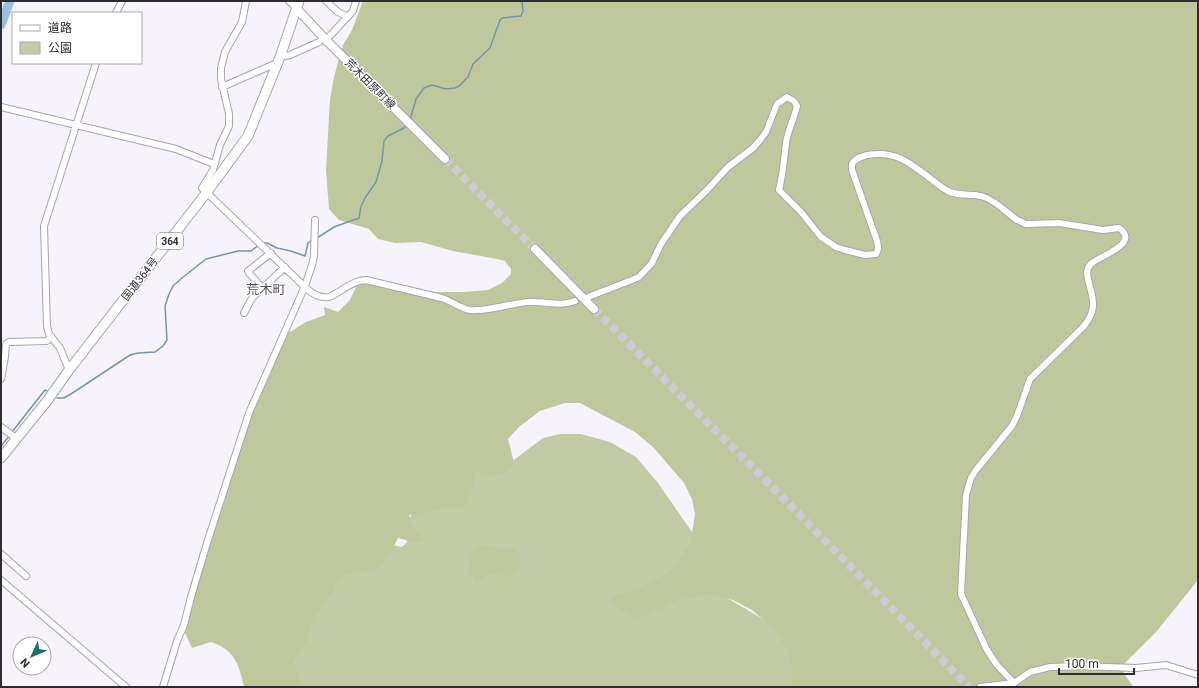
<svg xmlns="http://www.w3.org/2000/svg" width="1199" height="688" font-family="Roboto,'Noto Sans JP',sans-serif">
	<rect width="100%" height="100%" fill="#f6f3fc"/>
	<!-- green -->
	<path fill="#c3cba6" d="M560,434h21l29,8 26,15 22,26 43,62 11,44 78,46 112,52h-616v-23l41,-82 58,-39 17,4 5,-5 -1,-14 6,-15 53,-45 42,-3 36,-27z"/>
	<!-- forest -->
	<path fill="#bec89c" d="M363,1h835v579l-42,52 -32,32c-4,8 5,16 10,23h-343l2,-12 -5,-22 -11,-20 -12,-12 -13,-11 -19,-10 -22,-6 -33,6 -35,17h-9l-21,-12 -3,-5 6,-5 22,-7 24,-12 11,-8 18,-27 4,-27 -3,-15 -8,-16 -31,-36 -18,-15 -55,-29h-15l-25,8 -21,16 -11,12 6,24 -7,10 -22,4 -9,-6 -2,15 -9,20 -7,3 -13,-1 -36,7 3,9 11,17 -6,2 -19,-5 -9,18 -10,12 -6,3 -24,3 -11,4 -5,14 -18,23 -5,11 -3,14 -14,23 5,9 4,15h-58c-5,-22 -9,-37 -33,-45l-19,6 -7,-15 11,-47 6,-16 3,-14 42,-129 38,-92 21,-13 19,-7 -1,-8 14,5 12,-12 8,-17 66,9h40l24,-2 14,-7 9,-9v-5l-6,-8 -8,-2 -44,-8 -32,-9 -26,1 -17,-4 -9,-10 -30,-9 -10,-11 -3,-39 4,-71 4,-22 9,-32 9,-15z
		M481,546l35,2c9,11 4,21 -6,29l-22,-4 -4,6 -8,3 -3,-5 -6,-2v-4l6,-21z"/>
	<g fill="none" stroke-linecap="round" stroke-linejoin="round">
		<!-- stream -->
		<path stroke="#7894aa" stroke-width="1.5" d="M410,120l6,-21 8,-11 8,-3 14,4 9,-1 4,-2 9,-9 5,-13 17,-16 10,-28 2,-2 19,-2 2,-5 -1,-10
			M317,238l17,-11 25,-9 2,-12 4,-8 11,-16 6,-21 2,-20 4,-5 16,-8 3,-3
			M262,243h5l10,5 14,3 14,5 3,-13 5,-4
			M57,398h7l7,-4 59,-39 8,-2 17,-1 8,-6 4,-6 -2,-34 4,-12 4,-8 9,-8 24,-19 32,-8h13l8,-6
			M12,432l33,-42 2,1
			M1,446l9,-11"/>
		<!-- river -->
		<path stroke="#97c1dd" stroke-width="9" d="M1,25l9,-24"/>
		<!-- major-tunnel -->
		<path stroke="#cecbd4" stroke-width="8" stroke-dasharray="8 4" stroke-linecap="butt" d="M445,159l90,90
			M594,309l187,187 188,191"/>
		<defs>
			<path id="minor" d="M246,1l-4,21 -17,30 -4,16v11l8,35v12l-9,19 -7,25 -11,18 106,102c7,5 12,8 21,7 12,-5 24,-17 37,-17l76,18c9,3 20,11 28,12 15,2 42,-7 59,-8 16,-1 30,5 46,-1
				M289,1l8,8
				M326,1l12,11 10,5
				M116,13l6,-12
				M326,40l27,-29 3,-10
				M280,57l10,-2 29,-13
				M222,87l55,-24
				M1,107l175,42 38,15
				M262,288l-13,-15 -1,-2 23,-18
				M588,297l44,-17 7,-3 13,-14 9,-19 19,-28 27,-26 21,-23 25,-19 7,-8 6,-8 11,-28 10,-7 7,4 3,5c-3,13 -9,24 -11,37 -2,16 -3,31 -7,47l22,22 20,25 15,10 9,3 20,5 11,-1c3,-5 2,-8 1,-13l-25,-71v-6c3,-6 9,-7 15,-9 28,-5 42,7 64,24 5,4 11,9 17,12 11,6 25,2 36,6 12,4 23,16 33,23l9,4 33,-1 44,7 16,-2c22,15 -19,28 -27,35 -4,3 -5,7 -5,11 4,23 13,31 -3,52l-54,53 -13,37 -5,10 -36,44 -5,8 -5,17 -5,99 26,56 10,15 17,18
				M244,313l8,-15 33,-31
				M69,370l-9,-22 -11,-14 -2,-8 -3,-100 52,-163
				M1,379l4,-22 1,-13 3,-2 38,-1 4,-4
				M1,427l15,11
				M1,554l25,22
				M1,580l125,107
				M163,687l14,-46 7,-16 7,-28 16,-54 42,-130 56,-127 7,-21 2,-9 1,-36
				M980,687l34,-4 16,-11 20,-5 30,-1 56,2 30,-3 32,10"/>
			<path id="major" d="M297,9l29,31 119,119
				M535,249l59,60"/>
			<path id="highway" d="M1,458l46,-57 22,-31 138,-178 41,-56 32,-79 19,-56"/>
		</defs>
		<!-- minor casing -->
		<use href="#minor" stroke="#a9a2b7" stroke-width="8"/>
		<!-- major casing -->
		<use href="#major" stroke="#a9a2b7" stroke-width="10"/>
		<!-- highway casing -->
		<use href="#highway" stroke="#a9a2b7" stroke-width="11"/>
		<!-- minor -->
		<use href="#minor" stroke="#fff" stroke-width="6"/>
		<!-- major -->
		<use href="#major" stroke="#fff" stroke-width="8"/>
		<!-- highway -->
		<use href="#highway" stroke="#fff" stroke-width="9"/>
	</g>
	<g text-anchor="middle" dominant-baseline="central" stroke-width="3" stroke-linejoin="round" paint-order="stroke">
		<!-- shield labels -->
		<rect fill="#fff" stroke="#6d6b70" stroke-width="1" x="157" y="233" width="26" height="16" rx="3"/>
		<g font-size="10" font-weight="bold" fill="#2e2b33">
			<text x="170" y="241">364</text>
		</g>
		<!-- street labels -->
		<g font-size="11" fill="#2e2b33" stroke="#fff">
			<text transform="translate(370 84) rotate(45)">荒木田原町線</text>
			<text transform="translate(140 279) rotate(-52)">国道364号</text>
		</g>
		<!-- quarter labels -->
		<g font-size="13" fill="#514b5d" stroke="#fff">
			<text x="266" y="289">荒木町</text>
		</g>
	</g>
	<!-- border -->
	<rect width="1199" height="688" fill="none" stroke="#2e2b33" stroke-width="4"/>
	<!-- legend -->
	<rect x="12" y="12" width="130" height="52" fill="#ffffff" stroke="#abaaad"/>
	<rect x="20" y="25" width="20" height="6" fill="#ffffff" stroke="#abaaad"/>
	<text x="48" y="32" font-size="12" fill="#2e2b33">道路</text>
	<rect x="20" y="42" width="20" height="12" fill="#c3cba6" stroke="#abaaad"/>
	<text x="48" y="52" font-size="12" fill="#2e2b33">公園</text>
	<!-- north arrow -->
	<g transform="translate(32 656) rotate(226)"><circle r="19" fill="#ffffff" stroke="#abaaad"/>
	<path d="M0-3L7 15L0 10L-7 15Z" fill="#226d73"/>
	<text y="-6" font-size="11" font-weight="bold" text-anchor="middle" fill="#2e2b33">N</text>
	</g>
	<!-- scale -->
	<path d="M1059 668v6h75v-6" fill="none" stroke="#2e2b33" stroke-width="2"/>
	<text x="1065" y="668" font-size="12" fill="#2e2b33" stroke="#ffffff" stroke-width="3" paint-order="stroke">100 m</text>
</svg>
